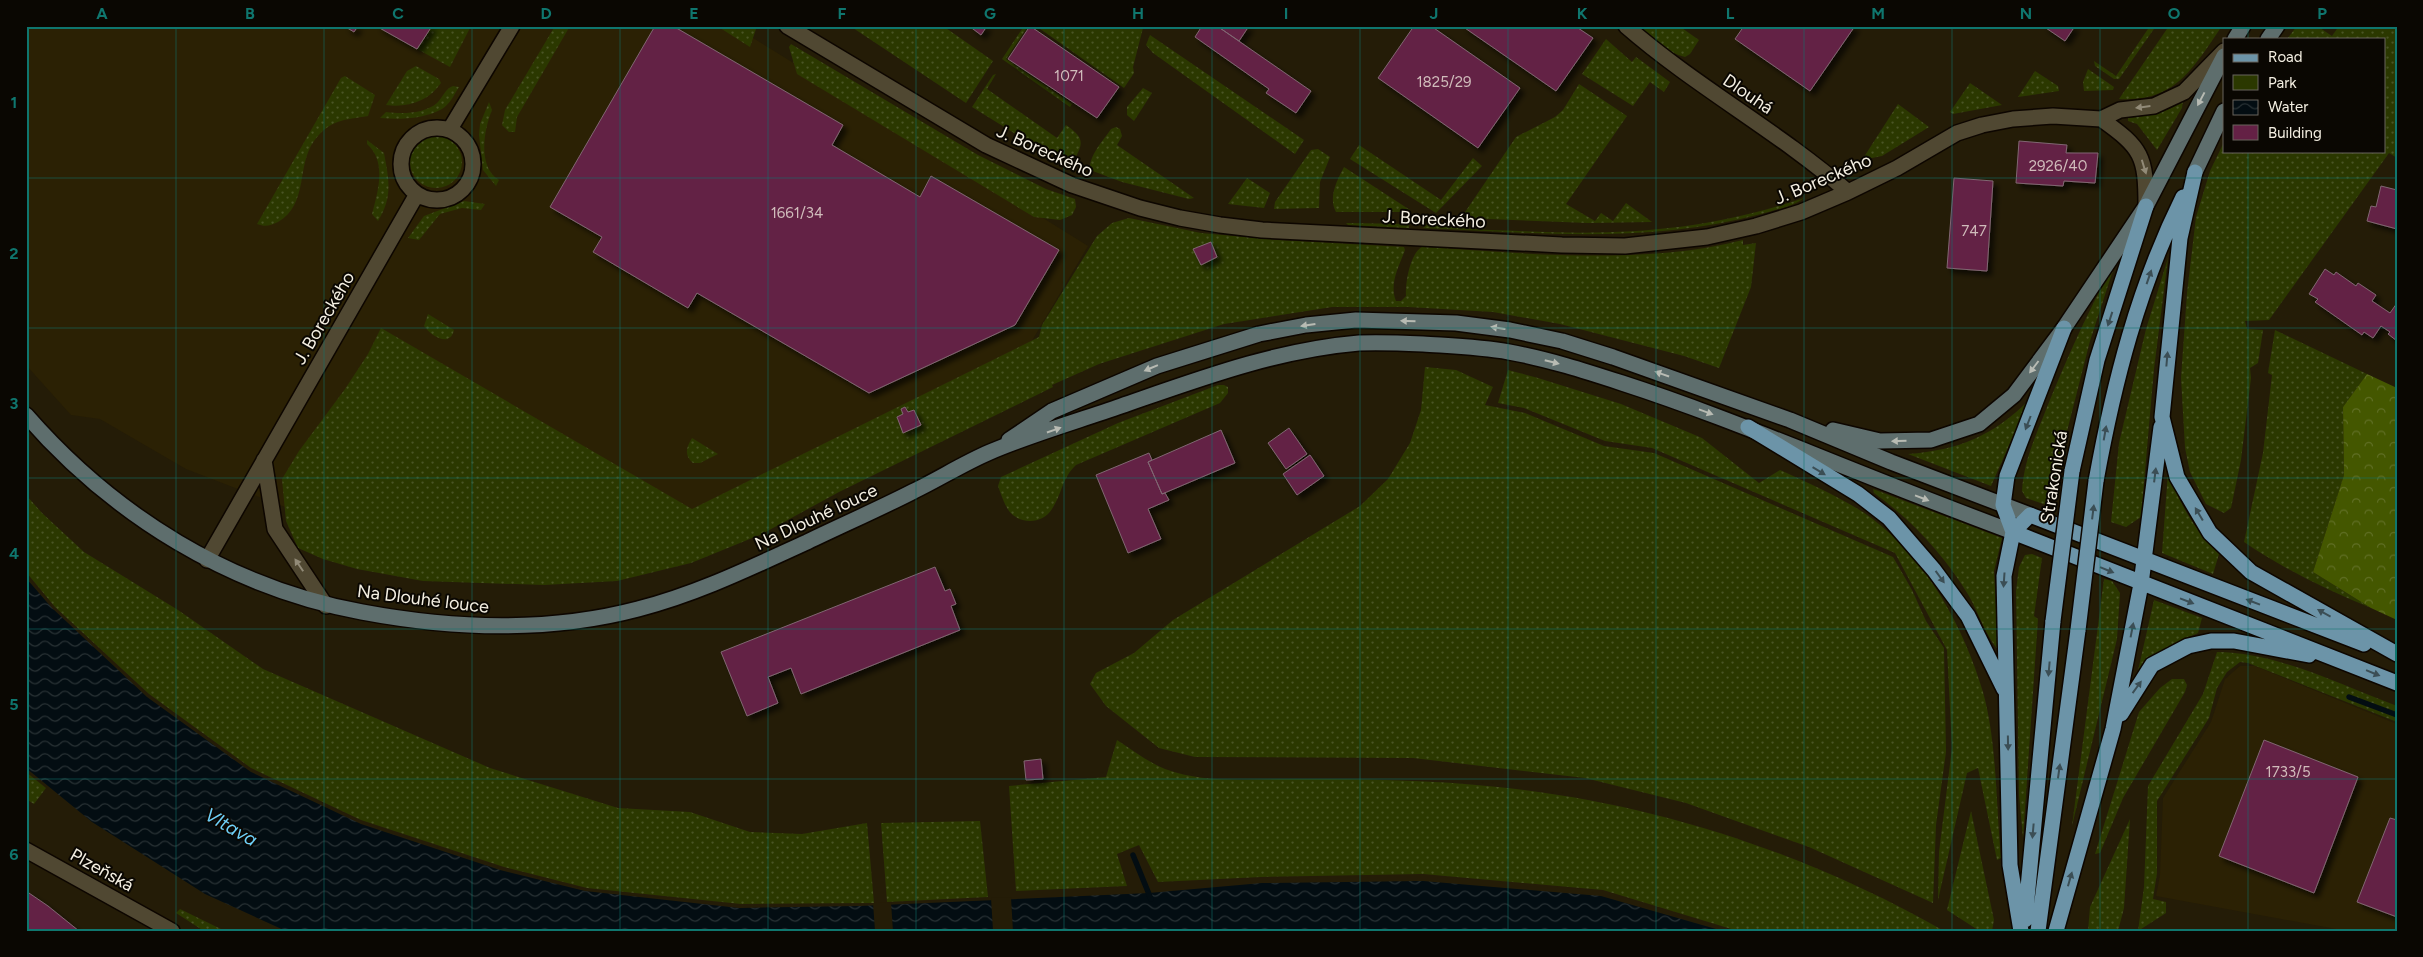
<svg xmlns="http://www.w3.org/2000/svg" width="2423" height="957" font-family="Figtree,sans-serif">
	<defs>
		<pattern id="green-dots" width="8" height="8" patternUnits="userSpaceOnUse" patternTransform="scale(1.25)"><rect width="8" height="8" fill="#2b3800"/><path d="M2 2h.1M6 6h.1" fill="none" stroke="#4a5525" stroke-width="1.8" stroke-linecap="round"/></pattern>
		<pattern id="forest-crowns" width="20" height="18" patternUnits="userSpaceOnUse" patternTransform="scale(1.25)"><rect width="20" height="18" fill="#445700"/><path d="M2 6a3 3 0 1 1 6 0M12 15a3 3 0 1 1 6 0" fill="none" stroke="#606f25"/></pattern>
		<pattern id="water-waves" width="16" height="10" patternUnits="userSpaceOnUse" patternTransform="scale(1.25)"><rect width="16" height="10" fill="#030d12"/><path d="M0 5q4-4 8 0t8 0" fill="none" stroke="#283134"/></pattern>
		<filter id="shadow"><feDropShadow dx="4.5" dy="4.5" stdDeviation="2.5" flood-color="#0009"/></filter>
	</defs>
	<rect width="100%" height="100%" fill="#241c07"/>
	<!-- built -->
	<path fill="#2b2104" d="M26,26h708l354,220 -81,137 -287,137 -422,-8 -112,-43 -86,-50 -29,-4 -45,-50z
		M2240,666h15l142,58v207h-50l-191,-35 4,-21 3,-77 48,-76 14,-43z"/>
	<!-- green -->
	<path fill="url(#green-dots)" fill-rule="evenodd" d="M432,26h39l-21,41 -33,-18z
		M555,26h15l-53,91 -2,15h-6l-7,-7 3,-15z
		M717,26h40l-7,21z
		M854,26h89l50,35 -27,42 -113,-75z
		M1024,26h4l-22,33 66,45 -2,3 -68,-48z
		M1036,26h105l2,2 -10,39 1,6 -10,15z
		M1639,26h40l20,14 -9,14 -5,3c-18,-4 -33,-19 -46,-31z
		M2150,26h6l-37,53h-5l-19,-13 -1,-5 22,15z
		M2169,26h53c-29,42 -46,76 -103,73z
		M2297,26h20l15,10 7,-10h58v132l-8,-5 -120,167 -24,1 2,8 16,1 -5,33 -8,5 1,10 -10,82 -10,48 -7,5 -18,-9 -16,-32 -5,-24 -4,-70 6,-85 9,-76 14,-46 14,-29v9h160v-112h-97z
		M1150,35l154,105 -9,14 -142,-101 -7,-8z
		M1606,39l26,23 4,-5 34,25 -6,10 -14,-10 -17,24 -51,-32z
		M791,44l187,111 68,34 29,10 1,8 -4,8 -12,5 -26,-3 -237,-143 -8,-27z
		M416,66l23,13 2,4c-12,18 -33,25 -55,22l21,-34z
		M2088,69l26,18 -1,3 -29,1 -1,-9z
		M2035,71l23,15 1,5 -41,6z
		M996,74l-9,15 70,49 9,-13c19,13 18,19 6,38l-32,-14 -68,-42 21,-32z
		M345,76l30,19 -7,21c-23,4 -38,3 -54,25 -18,25 -5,63 -36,81 -8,4 -13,5 -21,2l84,-146z
		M1970,83l32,22 -49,9 -3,-2z
		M1579,84l48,32 -61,88 29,17 6,-8 12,8 13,-18 26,19 -64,1 -127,-5 55,-81 39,-20 8,-7z
		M453,86l6,1c-5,8 -9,17 -17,22 -18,10 -43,11 -62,9l6,-6c16,2 38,2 51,-9 6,-6 8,-14 16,-17z
		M1143,88l9,5 -18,28 -7,-6v-8z
		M2183,101l-1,7 -25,42 -20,-26 -9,-3v-3c20,-2 39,-5 55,-17z
		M489,102l3,8c-8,19 -15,57 7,70l-3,6 -13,-16 -4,-35 1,-11z
		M1898,104l31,23 -47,29 -20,4z
		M1116,127l4,2 2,7 -5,9 77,53 -5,1 -67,-17 -32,-12c-1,-15 13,-29 21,-41z
		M410 162a26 26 0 1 1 52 0a26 26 0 1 1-52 0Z
		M367,140l17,13c5,27 9,43 -6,68l-6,-7c6,-23 15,-52 -5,-70z
		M1359,145l82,55 32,-42 9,8 -46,47 -86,-54z
		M1318,149l12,8 -10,25 -1,26 -45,1 1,-7 36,-52z
		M1344,167l66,43 -1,2h-73c-8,-14 1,-32 8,-45z
		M1247,178l23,15 -6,15 -36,-4z
		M1804,198c-11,9 -30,12 -43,16 -111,30 -225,19 -338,14l5,-4c30,5 61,6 91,7 103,5 186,0 285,-33z
		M464,201l21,3 -4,6 -19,-2 -22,6 -21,26 -11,-2 16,-22z
		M1129,218l72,15 76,7 127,7 1,3c-6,16 -16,34 -9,51h5l5,-5c-1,-12 4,-43 16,-49 103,6 220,19 321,-7v5l13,-2 -5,44 -32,81 -35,-12 -124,-32 -67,-12 -85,-5h-76l-108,17 -125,40 -47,21 1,2 -214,105 -77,42 -71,29 -74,18 -73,4 -121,-4 -66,-12 -34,-10 -25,-11 -12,-27 -4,-42 17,-28 46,-62 23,-35 13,-26 311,181 347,-172 3,-12 55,-89 15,-13zM905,407l3,5 6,-2 6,15 -17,7 -6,-14 6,-4 -2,-5z
		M1346,223l63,1v4l-61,-3z
		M2168,258l-14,111 -13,148 -15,10 -15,-5 8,-79 27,-114z
		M2116,261l-26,80 -28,110 -6,10 -7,45 -23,-8 -4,-7c2,-32 14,-55 25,-84 21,-51 42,-99 69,-146z
		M428,314l26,16c-4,18 -23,6 -30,-4z
		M2275,330l92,44 -24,33 1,68 -31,97 58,36c-45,-18 -87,-39 -127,-66l19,-89 9,-78 -4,-2z
		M1425,367l31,3 37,17 -8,18 40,8 79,33 50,7 239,104 19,33 14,31 18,27 2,104 -10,73 -3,78 -124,-56 -123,-44 -101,-25 -172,-20 -218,-1 -36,-9 -53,-42 -16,-22 6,-11 38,-20 39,-33 187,-114 28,-27 22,-36 11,-33z
		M1508,370l30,8 83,26 81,34 57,45 21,-13c26,12 67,30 90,47 57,43 93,108 113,175 14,50 13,114 18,166l-4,2 -19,-92 -11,5 -29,127 1,-48 13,-104 -5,-98 -52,-97 -243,-105 -47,-7 -81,-33 -26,-5z
		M1218,385h6l4,2v6l-8,10 -144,62c-14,13 -14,29 -24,44 -9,15 -32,16 -43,2 -5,-7 -8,-17 -11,-25l3,-9 117,-54z
		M2029,400l-38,86 -83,-32c51,-4 85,-18 121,-54z
		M692,438l26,16 -18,9h-7c-9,-8 -7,-15 -1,-25z
		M2168,472c11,31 27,59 51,82l-6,20 -51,-21z
		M1873,489l129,49 -8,33 4,79c-13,-16 -19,-36 -29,-54 -24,-40 -57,-76 -95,-103z
		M26,495l16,18 42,39 94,58 85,59 227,99 128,40 72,4 60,20 52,2 65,-11 7,80 -133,1 -154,-16 -83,-21 -143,-47 -110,-52 -102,-74 -94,-87 -29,-35z
		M2032,554l10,4 -8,58 4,3 -15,219 -4,-43 -3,-204 3,-24 6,-12z
		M2104,579l8,2 8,12 -3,46 -45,187z
		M2154,600l48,18 -4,15c-24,10 -47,20 -61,42z
		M2217,652c59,0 124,33 180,54v16l-149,-59 -8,-1 -13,10 -10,16 -8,30 -52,83v72l-4,26 13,3v11l-28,18 6,-44 4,-101 55,-92z
		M2172,679h12l3,6 -2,7 -62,106 -23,55 -5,1 44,-142 21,-24z
		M1117,740c15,10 31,22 48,29 43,16 93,9 138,10 65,0 130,1 195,8 157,16 309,66 446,144h-206l-135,-41 -180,-16 -162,3 -103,5 -19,-37 -22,9 10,32 -111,5 -7,-105 97,-9z
		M26,772l20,16 -12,16 -8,-5z
		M1971,811l23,109 -2,11 -14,-1 -31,-20z
		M2130,819l-6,89 -6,23h-30l2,-24z
		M980,821l8,76 -101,5 -6,-79z
		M180,909l45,22h-21l-28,-18z"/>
	<!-- forest -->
	<path fill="url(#forest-crowns)" d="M2367,374l30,14v232l-26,-12 -58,-36 31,-97 -1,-68z"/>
	<!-- water -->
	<path fill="url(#water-waves)" d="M26,578l26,30 95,89 104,75 110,52 139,46 85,21 154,17 121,-2 289,-13 113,-10 161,-2 178,15 122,35h-1437l-81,-37 -113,-72 -66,-54z"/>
	<!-- pier -->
	<path fill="#241c07" d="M1011,897l2,34h-20l-2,-33z
		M891,902l2,29h-18l-2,-28z"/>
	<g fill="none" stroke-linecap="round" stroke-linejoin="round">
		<!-- stream -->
		<path stroke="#030d12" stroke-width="5.5" d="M2349,697l48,18
			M1133,855l18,44"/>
	</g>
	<!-- building -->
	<path fill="#642145" stroke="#806772" filter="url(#shadow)" d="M344,26h14l-4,6z
		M376,26h56l-15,23z
		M655,26h18l170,99 -11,20 88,52 11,-21 128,74 -44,75 -146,68 -172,-100 -9,15 -95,-56 9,-15 -52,-30z
		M969,26h18l-6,9z
		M1030,26l89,61 -22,31 -89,-59z
		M1202,26h15l94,65 -15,22 -30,-20 3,-4 -74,-52z
		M1217,26h32l-10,15z
		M1414,26h17l89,62 -42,60 -100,-70z
		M1462,26h113l18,12 -37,53z
		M1744,26h111l-45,65 -75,-52z
		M2043,26h32l-10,15z
		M2019,141l48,4 -1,8h32l-3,30 -31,-2 -1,5 -47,-3z
		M1954,178l39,3 -6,90 -40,-3z
		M2381,186l16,4v39l-30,-8 4,-15 5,1z
		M1211,242l6,15 -16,8 -8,-16z
		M2325,269l9,6 2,-3 20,14 2,-3 18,12 -4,6 18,12 7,-10v38l-9,-7 2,-2 -9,-6 -8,12 -9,-6 -2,3 -47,-33 3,-3 -9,-5z
		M905,407l3,5 6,-2 7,15 -18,8 -6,-16 6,-3 -2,-5z
		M1289,428l18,26 -21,15 -18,-26z
		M1221,430l14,33 -73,31 -14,-32z
		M1149,453l3,7 -4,2 14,32 3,-1 4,7 -21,9 13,30 -33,14 -32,-78z
		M1310,455l14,21 -27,19 -14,-21z
		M935,567l10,24 5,-2 6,15 -5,2 9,24 -159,64 -10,-26 -23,9 10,26 -31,13 -26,-64z
		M2264,740l94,37 -44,116 -95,-37z
		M1041,759l2,20 -17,1 -2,-19z
		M2390,818l7,2v97l-40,-15z
		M26,891l22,15 31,25h-53z"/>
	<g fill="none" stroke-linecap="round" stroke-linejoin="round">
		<defs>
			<path id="street" d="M787,26l199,119 86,40 68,23 40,10 40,7 42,5 300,15 63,1 82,-9 49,-11 45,-14 47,-20 49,-24 60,-35 25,-8 31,-6 40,-3 48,3 19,-9 34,-4 30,-14 40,-41
				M1626,26c70,61 152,105 222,166
				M2101,119c41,29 45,37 45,87
				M401 164a36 36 0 1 1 72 0a36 36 0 1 1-72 0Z
				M450,129l62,-103
				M264,460l11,69 51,77
				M207,560l210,-366
				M26,850l146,81"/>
			<path id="secondary" d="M2235,39l8,-13
				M2268,39l9,-13
				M2195,172l29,-61
				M26,415c88,101 205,173 336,197 91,17 185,21 276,-3 59,-15 114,-42 169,-67 35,-17 72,-33 107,-51 25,-12 50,-28 76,-39 42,-18 88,-31 131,-46 78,-27 155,-56 238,-63 21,-1 43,0 64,1 29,2 58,3 86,8 39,7 76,19 113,31 65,21 128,46 191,71 67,27 133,53 200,78
				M1833,430l47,11 51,-1 48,-16 35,-29 50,-67 82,-122 78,-150
				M1009,440l43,-29 105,-45 102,-32 47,-9 50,-5 100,3 54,7 52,11 51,16 177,63 101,42 139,53"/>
			<path id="primary" d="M2195,172l-15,66 -18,179 15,60 33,56 41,39 146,82
				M1748,427l110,67 31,24 45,52 34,46 36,73
				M2072,471l25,-111 49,-154
				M2096,481c18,-99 42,-193 87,-284
				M2013,532l17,-17 334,129
				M2013,532l384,151
				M2121,714l31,-49 36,-19 23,-5h23l75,14
				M2025,920l28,-299
				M2021,931l-11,-66 -6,-289 9,-44 -10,-27 4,-29 57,-148
				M2038,931l40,-301
				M2056,931l57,-202 28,-145 20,-157"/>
		</defs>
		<!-- street casing -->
		<use href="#street" stroke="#0d0600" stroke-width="18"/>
		<!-- secondary casing -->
		<use href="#secondary" stroke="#0d0600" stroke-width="18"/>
		<!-- primary casing -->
		<use href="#primary" stroke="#0d0600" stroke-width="18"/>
		<!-- street -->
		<use href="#street" stroke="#504832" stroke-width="15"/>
		<!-- secondary -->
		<use href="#secondary" stroke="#5e6e6d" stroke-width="15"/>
		<!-- primary -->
		<use href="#primary" stroke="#6c94a8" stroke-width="15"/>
		<defs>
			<path id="primary-bridge" d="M2053,621l19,-150
				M2078,630l18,-149"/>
		</defs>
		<!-- primary-bridge casing -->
		<use href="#primary-bridge" stroke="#0d0600" stroke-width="18" stroke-linecap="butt"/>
		<!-- primary-bridge -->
		<use href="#primary-bridge" stroke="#6c94a8" stroke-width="15"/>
	</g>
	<!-- one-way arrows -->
	<defs><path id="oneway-solid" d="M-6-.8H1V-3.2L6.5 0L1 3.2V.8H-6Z" transform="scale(1.25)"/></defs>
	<g fill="#b8bbb3">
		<use href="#oneway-solid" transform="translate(2201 99) rotate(118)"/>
		<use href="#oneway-solid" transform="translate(1408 321) rotate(-178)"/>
		<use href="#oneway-solid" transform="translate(1308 325) rotate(172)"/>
		<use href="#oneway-solid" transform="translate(1498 328) rotate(-172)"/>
		<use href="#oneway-solid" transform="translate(1552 362) rotate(14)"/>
		<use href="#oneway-solid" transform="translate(2034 367) rotate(127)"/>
		<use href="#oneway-solid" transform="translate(1151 368) rotate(157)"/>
		<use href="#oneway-solid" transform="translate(1662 374) rotate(-161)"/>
		<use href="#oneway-solid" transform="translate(1706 412) rotate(20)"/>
		<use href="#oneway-solid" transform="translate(1054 430) rotate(-19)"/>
		<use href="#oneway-solid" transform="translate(1899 441) rotate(178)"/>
		<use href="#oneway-solid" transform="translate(1922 498) rotate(21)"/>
	</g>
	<g fill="#928b78">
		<use href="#oneway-solid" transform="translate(2143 107) rotate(173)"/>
		<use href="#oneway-solid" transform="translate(2144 167) rotate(73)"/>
		<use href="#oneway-solid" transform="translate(299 565) rotate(-124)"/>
	</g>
	<g fill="#3b4e55">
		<use href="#oneway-solid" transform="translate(2149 277) rotate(-71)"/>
		<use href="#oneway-solid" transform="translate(2110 319) rotate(108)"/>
		<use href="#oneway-solid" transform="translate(2167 359) rotate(-85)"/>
		<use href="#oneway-solid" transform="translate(2028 423) rotate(111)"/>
		<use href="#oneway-solid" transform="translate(2105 433) rotate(-80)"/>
		<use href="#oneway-solid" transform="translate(1819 471) rotate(31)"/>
		<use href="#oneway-solid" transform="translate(2155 475) rotate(-83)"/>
		<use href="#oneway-solid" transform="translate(2093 512) rotate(-83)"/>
		<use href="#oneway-solid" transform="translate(2199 514) rotate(-121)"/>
		<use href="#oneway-solid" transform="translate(2107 570) rotate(22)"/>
		<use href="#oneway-solid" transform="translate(1940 577) rotate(54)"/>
		<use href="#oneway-solid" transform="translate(2004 580) rotate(94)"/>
		<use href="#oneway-solid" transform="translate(2187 601) rotate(21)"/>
		<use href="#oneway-solid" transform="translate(2253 602) rotate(-159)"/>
		<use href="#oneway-solid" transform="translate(2324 613) rotate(-151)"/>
		<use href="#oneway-solid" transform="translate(2132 630) rotate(-79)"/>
		<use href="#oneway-solid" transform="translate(2049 669) rotate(95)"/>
		<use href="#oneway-solid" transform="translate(2373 673) rotate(22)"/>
		<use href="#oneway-solid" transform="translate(2137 687) rotate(-54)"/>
		<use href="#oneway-solid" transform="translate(2008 743) rotate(89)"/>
		<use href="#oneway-solid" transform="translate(2059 771) rotate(-82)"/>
		<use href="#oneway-solid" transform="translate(2033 831) rotate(95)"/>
		<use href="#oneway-solid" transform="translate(2070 879) rotate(-74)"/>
	</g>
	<!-- grid -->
	<path fill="none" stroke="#0f766e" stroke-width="1" stroke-opacity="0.55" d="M176,26v905M324,26v905M472,26v905M620,26v905M768,26v905M916,26v905M1064,26v905M1212,26v905M1360,26v905M1508,26v905M1656,26v905M1804,26v905M1952,26v905M2100,26v905M2248,26v13M2248,151v780M26,178h2371M26,328h2371M26,478h2371M26,629h2371M26,779h2371"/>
	<g text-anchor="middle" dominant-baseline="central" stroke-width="4" stroke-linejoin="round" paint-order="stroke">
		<!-- number labels -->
		<g font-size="15" fill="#d0bcbb">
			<text x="1069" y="76">1071</text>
			<text x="1444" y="82">1825/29</text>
			<text x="2058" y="166">2926/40</text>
			<text x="797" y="213">1661/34</text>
			<text x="1974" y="231">747</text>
			<text x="2288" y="772">1733/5</text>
		</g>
		<!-- street labels -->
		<g font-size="18" fill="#f4efe2" stroke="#0a0702">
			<text transform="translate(1748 94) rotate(34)">Dlouhá</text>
			<text transform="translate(1045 151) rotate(24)">J. Boreckého</text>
			<text transform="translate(1823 179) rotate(-23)">J. Boreckého</text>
			<text transform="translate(1434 219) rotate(3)">J. Boreckého</text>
			<text transform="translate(324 318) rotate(-60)">J. Boreckého</text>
			<text transform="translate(2054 477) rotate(-81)">Strakonická</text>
			<text transform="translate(816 517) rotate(-25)">Na Dlouhé louce</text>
			<text transform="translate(423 599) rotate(7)">Na Dlouhé louce</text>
			<text transform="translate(102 870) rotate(29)">Plzeňská</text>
		</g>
		<!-- water labels -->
		<g font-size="19" font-style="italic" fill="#6fd0f8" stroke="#0a0702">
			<text transform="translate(231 827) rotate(30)">Vltava</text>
		</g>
	</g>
	<!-- border -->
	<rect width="2423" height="957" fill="none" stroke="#0a0702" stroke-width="55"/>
	<!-- legend -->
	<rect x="2223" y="38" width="162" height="115" fill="#0a0702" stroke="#68645c"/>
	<rect x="2233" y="54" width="25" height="8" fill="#6c94a8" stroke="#68645c"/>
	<text x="2268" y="62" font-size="15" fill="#f4efe2">Road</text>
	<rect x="2233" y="75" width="25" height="15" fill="#2b3800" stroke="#68645c"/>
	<text x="2268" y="88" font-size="15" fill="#f4efe2">Park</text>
	<rect x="2233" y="100" width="25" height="15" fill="url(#water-waves)" stroke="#68645c"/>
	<text x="2268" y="112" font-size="15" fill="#f4efe2">Water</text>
	<rect x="2233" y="125" width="25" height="15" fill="#642145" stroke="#68645c"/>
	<text x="2268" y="138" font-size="15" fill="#f4efe2">Building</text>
	<rect x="28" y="28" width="2368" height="902" fill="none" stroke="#0f766e" stroke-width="2"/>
	<g font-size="16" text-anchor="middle" font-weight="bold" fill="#0f766e">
		<text x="102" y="19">A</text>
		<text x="250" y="19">B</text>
		<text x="398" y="19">C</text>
		<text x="546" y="19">D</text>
		<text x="694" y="19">E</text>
		<text x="842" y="19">F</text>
		<text x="990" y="19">G</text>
		<text x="1138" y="19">H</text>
		<text x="1286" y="19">I</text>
		<text x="1434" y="19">J</text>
		<text x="1582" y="19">K</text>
		<text x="1730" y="19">L</text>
		<text x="1878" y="19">M</text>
		<text x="2026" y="19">N</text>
		<text x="2174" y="19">O</text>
		<text x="2322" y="19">P</text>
		<text x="14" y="108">1</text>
		<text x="14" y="259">2</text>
		<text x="14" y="409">3</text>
		<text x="14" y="559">4</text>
		<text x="14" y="710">5</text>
		<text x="14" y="860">6</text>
	</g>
</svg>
